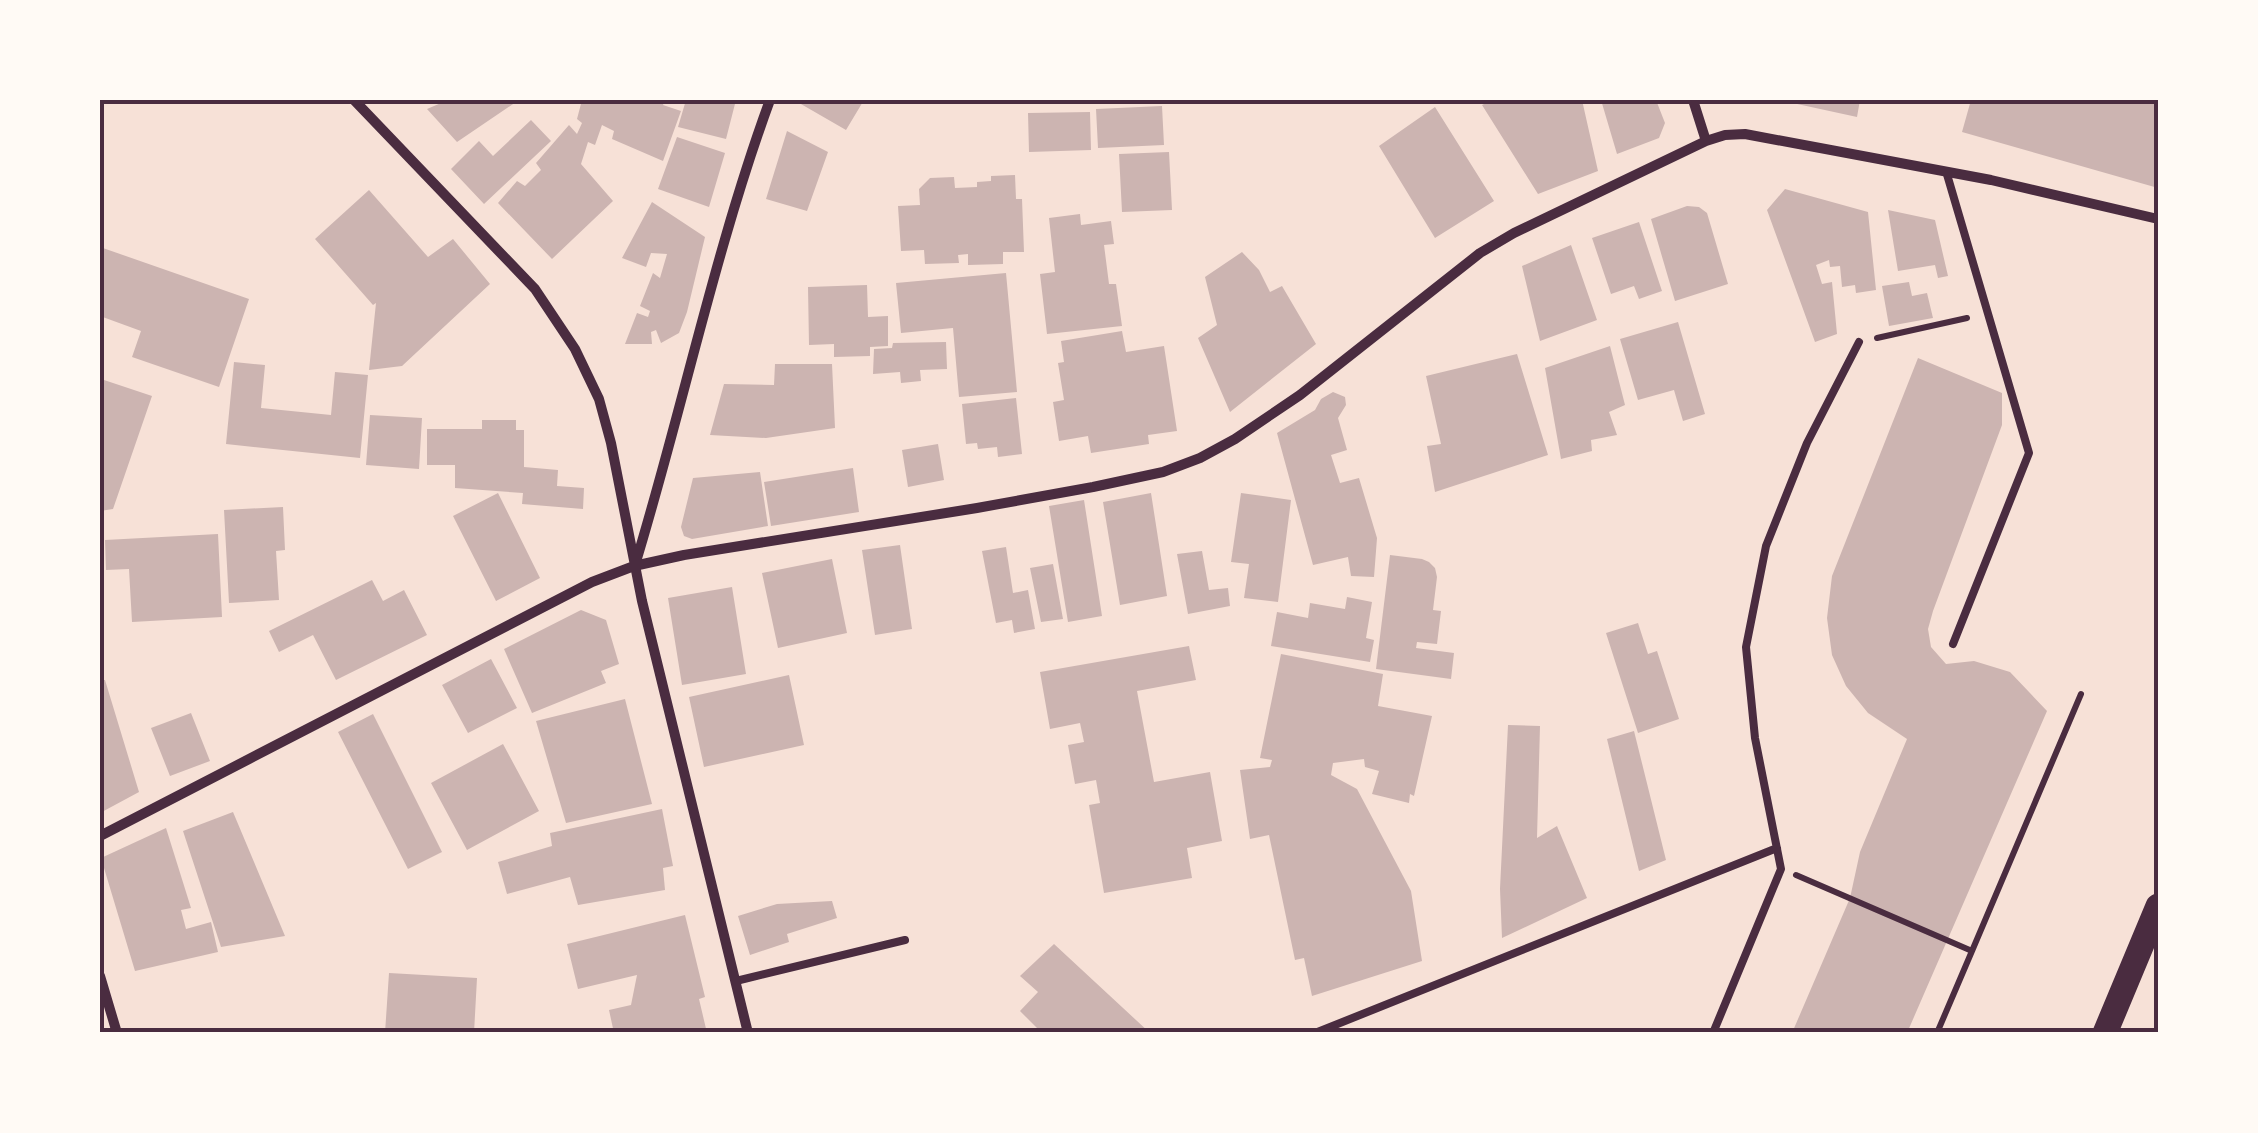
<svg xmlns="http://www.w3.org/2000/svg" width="2258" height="1133" font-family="Manrope,sans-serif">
	<rect width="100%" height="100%" fill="#f7e1d7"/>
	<!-- building -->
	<path fill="#ccb4b1" d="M448,100h71l-62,42 -30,-33z
		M582,100h83l-2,5 18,6 -18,50 -51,-22 2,-8 -12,-6 -7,20 -7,-3 -7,22 32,37 -61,58 -54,-56 19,-22 8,5 16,-16 -5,-7 33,-38 8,9 5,-11 -5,-4z
		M686,100h50l-10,39 -48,-12z
		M794,100h70l-18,30z
		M1492,100h90l16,71 -60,23 -56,-89z
		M1601,100h55l9,23 -6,15 -42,16z
		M1788,100h72l-3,17 -69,-15z
		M1971,100h187v88l-196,-56z
		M1162,106l2,39 -66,3 -2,-39z
		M1435,107l59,94 -59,37 -56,-92z
		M1090,112l1,38 -62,2 -1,-39z
		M531,120l20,21 -67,63 -33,-35 28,-28 14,15z
		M787,131l41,21 -21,59 -41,-12z
		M677,137l48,16 -16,54 -51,-18z
		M1169,152l3,58 -50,2 -3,-58z
		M1015,175l1,24h6l2,53h-21v12l-35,1v-11l-10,1 1,8 -34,1 -1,-14 -23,1 -3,-45 22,-1 -1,-16 11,-11 24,-1 1,11 22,-1v-5l14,-1v-5z
		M1785,189l83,23 8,78 -20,3 -1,-8 -13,2 -2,-21 -10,1 -1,-7 -13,5 6,19 10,-2 5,52 -22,8 -48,-132z
		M369,190l59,67 25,-18 37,45 -88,82 -33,4 7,-67 -3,2 -58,-66z
		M652,202l53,35 -18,75 -8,21 -18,10 -5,-13 -5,2 1,12h-27l12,-31 11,4 2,-6 -10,-5 13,-33 7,5 7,-24 -16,-1 -5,14 -24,-9z
		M1687,206l12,1 8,6 21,71 -53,17 -24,-82z
		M1888,210l47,10 13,56 -10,2 -3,-13 -37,6z
		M1080,214l1,11 30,-4 3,23 -10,1 5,39h7l6,42 -75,8 -7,-60 15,-2 -6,-54z
		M1639,222l23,69 -23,8 -5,-13 -23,8 -19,-56z
		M1571,245l26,75 -57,21 -18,-75z
		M100,247l149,52 -30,88 -87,-30 9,-26 -41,-15z
		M1242,252l17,18 11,22 12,-6 34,58 -86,68 -32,-74 19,-13 -12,-48z
		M1006,273l11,119 -58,5 -6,-69 -52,5 -5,-50z
		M1909,282l3,14 15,-3 6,25 -44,8 -7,-40z
		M867,285l1,32 20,-1v30l-18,1v9l-36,1v-13l-25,1 -1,-58z
		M1678,322l27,92 -22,7 -9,-31 -36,10 -18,-61z
		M1122,331l4,21 38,-6 13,85 -29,4 1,9 -58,9 -3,-17 -29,5 -6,-39 11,-2 -6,-37 6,-1 -3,-21z
		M946,342l1,27 -27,1 1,11 -20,2 -1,-11 -27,2 1,-25 18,-1 1,-5z
		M1610,346l15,59 -16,7 8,23 -26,5 1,11 -31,8 -16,-91z
		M1517,354l31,101 -113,37 -8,-46 14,-2 -15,-68z
		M1918,358l84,35v32l-69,186 -5,18 3,18 15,17 28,-3 36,11 37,39 -140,322h-115l58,-135 10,-46 47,-113 -39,-26 -22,-27 -14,-31 -5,-37 5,-42z
		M234,362l31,3 -4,43 70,7 4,-43 33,3 -8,83 -134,-14z
		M775,364h57l3,64 -69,10 -56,-3 14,-51 50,1z
		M101,379l51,17 -39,113 -13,2z
		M1333,392l12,5 1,8 -8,13 9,32 -16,5 9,28 19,-5 18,60 -3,39 -23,-1 -3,-19 -35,8 -36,-132 38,-23 6,-11z
		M1016,398l6,56 -24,3 -1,-10 -19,2 -1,-6 -11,1 -4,-40z
		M370,415l52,3 -3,51 -53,-4z
		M482,420h34v10h8v37l34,3 -1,16 27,2 -1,21 -61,-5 1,-11 -68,-5v-23h-28v-36h55z
		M938,444l6,36 -36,7 -6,-37z
		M853,468l6,44 -88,14 -7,-44z
		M760,472l8,54 -76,13 -8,-3 -3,-9 12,-49z
		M498,493l42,85 -44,23 -43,-85z
		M1151,493l16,103 -47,9 -17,-103z
		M1241,493l50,7 -13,102 -34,-4 5,-34 -18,-2z
		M1084,500l18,116 -34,6 -19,-116z
		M283,507l2,43 -9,1 3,49 -50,3 -5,-93z
		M218,534l4,83 -90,5 -3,-53 -23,1 -1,-30z
		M900,545l12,84 -37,6 -13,-85z
		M1006,547l7,46 15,-3 7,39 -21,4 -2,-13 -16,3 -14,-72z
		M1202,551l7,39 19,-2 2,18 -42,8 -11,-60z
		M1390,555l32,4 7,3 6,6 2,9 -4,33 8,1 -4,33 -20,-2 -1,6 38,5 -3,26 -75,-10z
		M832,559l15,74 -69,15 -16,-75z
		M1053,564l10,55 -22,3 -11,-54z
		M372,580l11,21 21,-11 23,45 -91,45 -23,-45 -34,17 -10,-21z
		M732,587l14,87 -64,11 -14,-87z
		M1347,597l25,5 -6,36 8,2 -4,22 -99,-16 6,-34 31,6 2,-15 35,6z
		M581,610l25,10 13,44 -18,7 5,12 -74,30 -28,-64z
		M1638,623l10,31 9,-3 22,68 -41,14 -32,-100z
		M1189,646l7,34 -59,11 17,91 56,-10 12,69 -35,7 5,30 -88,15 -15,-88 11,-2 -4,-23 -21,4 -7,-39 16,-3 -4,-19 -30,6 -10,-57z
		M1281,654l102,20 -5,32 54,10 -18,80 -4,-2 -1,9 -37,-9 7,-23 -14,-4 -1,-8 -31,4 -2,12 26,14 54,102 11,70 -110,35 -8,-38 -9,2 -26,-125 -19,4 -10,-69 30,-3 2,-7 -12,-2z
		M491,659l26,49 -49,25 -26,-48z
		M789,675l15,70 -100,22 -15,-70z
		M100,680h5l34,112 -39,21z
		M625,699l27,105 -86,19 -30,-102z
		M191,713l19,48 -40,15 -19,-48z
		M373,714l69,138 -34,17 -70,-137z
		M1508,725l32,1 -3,112 20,-12 30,72 -85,40 -2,-49z
		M1634,731l32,129 -27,11 -32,-132z
		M503,744l36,67 -72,39 -36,-67z
		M662,809l11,57 -10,2 2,22 -87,15 -8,-28 -63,17 -9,-32 54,-16 -2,-13z
		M233,812l52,124 -64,11 -38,-116z
		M166,828l25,80 -10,2 5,19 25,-7 7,30 -83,19 -34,-113z
		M832,901l5,17 -50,16 2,8 -39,13 -12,-39 39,-12z
		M685,915l20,82 -6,2 8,34h-93l-5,-23 22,-5 6,-30 -59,14 -11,-45z
		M1054,944l96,89h-108l-22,-22 18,-19 -18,-16z
		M389,973l88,5 -3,55h-89z"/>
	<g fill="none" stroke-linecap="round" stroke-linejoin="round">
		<!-- path -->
		<path stroke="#4a2c40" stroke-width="6" d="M1877,338l90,-20
			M1796,875l176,76 -35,82
			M1972,951l109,-257"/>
		<!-- service -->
		<path stroke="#4a2c40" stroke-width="8" d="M1946,171l83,282 -76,191
			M736,981l169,-41
			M1315,1033l462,-185
			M1713,1033l68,-164 -26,-131 -9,-91 20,-101 41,-103 52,-101"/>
		<!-- minor -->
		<path stroke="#4a2c40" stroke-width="10" d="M354,100l181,189 40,60 24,50 12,44 31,158 106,432
			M1693,100l13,41
			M635,565c47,-154 80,-315 135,-465
			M100,836l492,-254 42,-16 50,-11 293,-47 116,-21 70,-15 37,-14 35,-19 65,-44 180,-142 34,-20 192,-92 19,-6 20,-1 246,46 167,39
			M100,976l17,57"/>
		<!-- primary -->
		<path stroke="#4a2c40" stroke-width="25" d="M2105,1033l53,-127"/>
	</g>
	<!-- border -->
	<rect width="2258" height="1133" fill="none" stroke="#fffaf5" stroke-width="205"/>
	<rect x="102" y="102" width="2054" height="928" fill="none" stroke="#4a2c40" stroke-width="4"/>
</svg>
